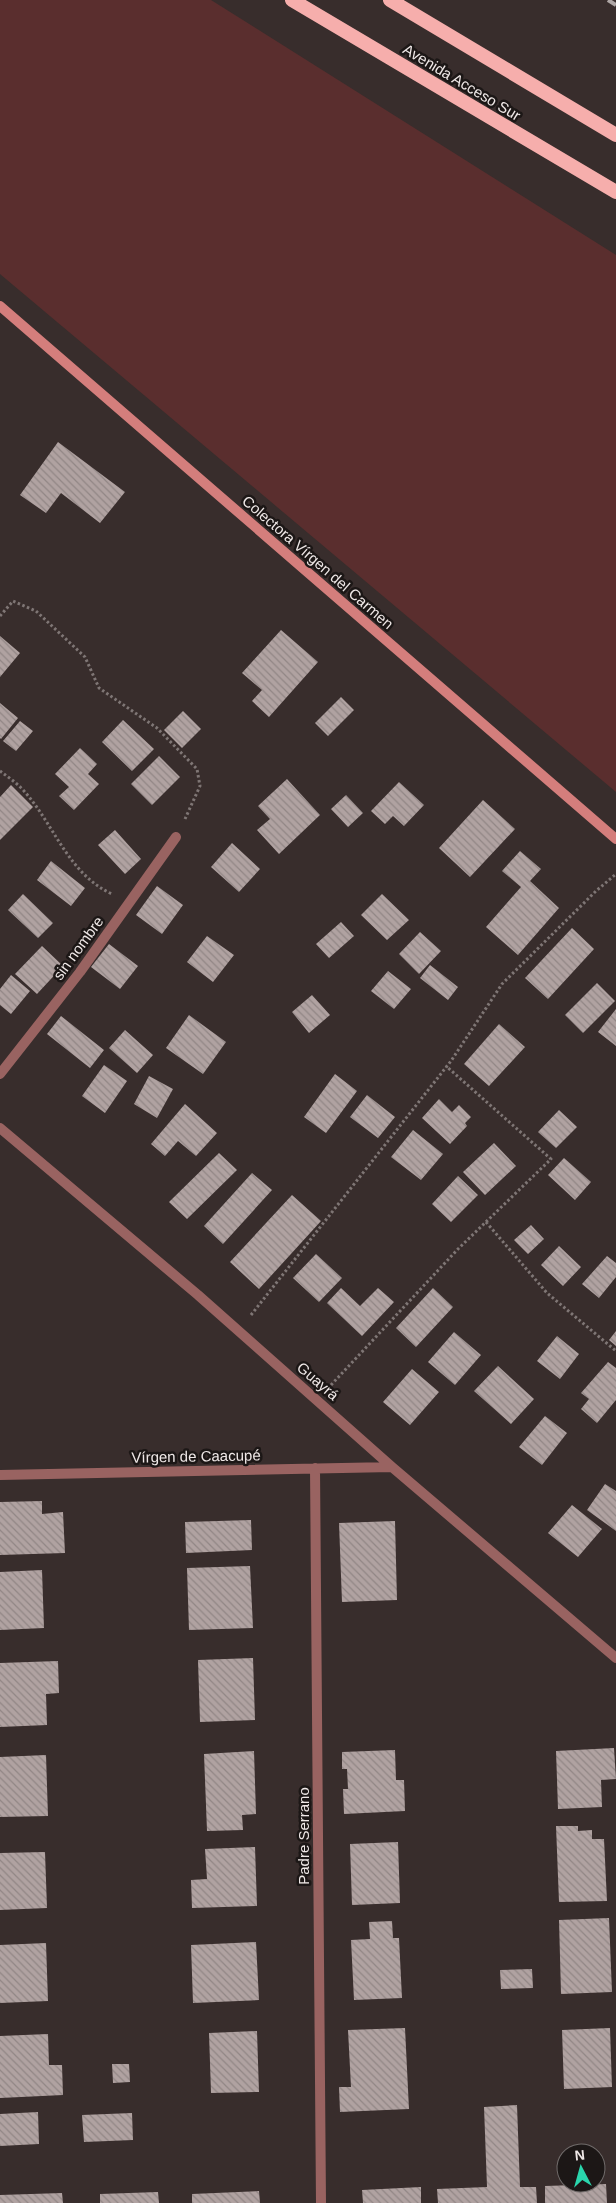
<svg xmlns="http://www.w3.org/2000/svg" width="616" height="2203" font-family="Helvetica,sans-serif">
	<defs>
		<pattern id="building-back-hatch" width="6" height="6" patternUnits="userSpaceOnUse" patternTransform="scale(1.25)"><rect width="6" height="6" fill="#b0a2a1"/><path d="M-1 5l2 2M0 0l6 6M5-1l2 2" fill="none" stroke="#918685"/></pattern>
	</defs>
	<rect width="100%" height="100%" fill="#382d2c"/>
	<!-- green -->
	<path fill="#5a2e2e" d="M0,0h211l405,255v537l-616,-518z"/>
	<!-- building -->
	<path fill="url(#building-back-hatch)" d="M58,442l67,50 -25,31 -39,-30 -15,20 -26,-18z
		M281,630l37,32 -49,55 -17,-16 10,-11 -20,-17z
		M0,636l20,17 -20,24z
		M341,697l13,13 -26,26 -13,-13z
		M0,703l18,15 -17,21 -1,-1z
		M183,711l18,18 -19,19 -18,-18z
		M123,720l31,29 -22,22 -30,-29z
		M20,721l13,10 -17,20 -13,-10z
		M80,748l17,16 -9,10 11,10 -25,26 -15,-14 10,-9 -14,-13z
		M159,756l21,21 -28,28 -21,-21z
		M287,779l33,36 -41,39 -22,-24 13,-11 -12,-13z
		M399,782l25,23 -20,21 -11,-10 -8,8 -14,-13z
		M11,785l22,22 -33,33v-43z
		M346,795l17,18 -15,14 -17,-18z
		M483,800l32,29 -45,48 -31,-29z
		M115,830l26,29 -16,15 -27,-29z
		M232,843l28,26 -21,23 -28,-25z
		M520,851l21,18 -11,12 29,27 -41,47 -32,-28 35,-40 -19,-16z
		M51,861l34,27 -14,18 -34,-26z
		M157,886l26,19 -21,29 -26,-19z
		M23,894l30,29 -15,15 -30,-28z
		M382,894l27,26 -22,20 -26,-25z
		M341,922l13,14 -25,22 -13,-14z
		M572,928l22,21 -46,50 -23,-21z
		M420,932l21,19 -22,23 -20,-20z
		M207,936l27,19 -21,27 -26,-20z
		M109,944l29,22 -18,23 -29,-22z
		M42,946l21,20 -26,28 -22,-20z
		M430,965l28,22 -10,13 -28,-22z
		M388,971l23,18 -17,20 -23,-18z
		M11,975l19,16 -19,23 -11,-9v-16z
		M597,983l18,18 -32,32 -18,-18z
		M312,995l18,20 -21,18 -17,-21z
		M616,1009v37l-18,-14z
		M189,1015l37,27 -23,32 -37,-26z
		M61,1016l43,34 -14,18 -43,-34z
		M499,1024l26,23 -36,39 -25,-22z
		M125,1030l28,25 -16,18 -28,-25z
		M104,1065l23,16 -22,32 -23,-17z
		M335,1074l22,17 -31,42 -22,-16z
		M149,1076l24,13 -16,29 -23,-14z
		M367,1095l28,22 -17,21 -28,-21z
		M439,1099l13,13 7,-7 12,12 -6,6 2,3 -17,18 -28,-26z
		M185,1104l32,29 -21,23 -18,-15 -13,15 -14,-12z
		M559,1110l18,17 -21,21 -18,-16z
		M413,1130l30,24 -22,26 -30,-23z
		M494,1143l22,23 -31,29 -22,-23z
		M219,1153l18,17 -50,49 -18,-17z
		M564,1158l27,24 -16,18 -27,-25z
		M252,1173l20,17 -49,54 -19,-18z
		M458,1176l20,19 -27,27 -19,-18z
		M292,1195l29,26 -62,68 -29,-27z
		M531,1225l13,14 -16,15 -14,-14z
		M559,1246l22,21 -18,19 -22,-21z
		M316,1254l26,24 -23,24 -26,-24z
		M607,1256l9,7v14l-17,21 -17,-14z
		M341,1288l19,18 18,-18 16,14 -32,34 -35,-33z
		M433,1288l20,19 -37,40 -20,-19z
		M616,1331v15l-7,-6z
		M454,1332l27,23 -26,30 -27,-23z
		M557,1336l22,18 -19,25 -23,-18z
		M608,1362l8,6v32l-19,23 -16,-14 8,-10 -8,-6z
		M498,1366l36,33 -23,25 -37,-33z
		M412,1369l27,23 -29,33 -27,-23z
		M545,1416l22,17 -25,32 -23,-18z
		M605,1484l11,7v40l-29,-21z
		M42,1501v13l21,-2 2,41 -65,2v-53z
		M572,1505l30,24 -24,28 -30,-24z
		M251,1520l1,30 -66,3 -1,-31z
		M395,1521l2,79 -55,2 -3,-79z
		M250,1566l3,62 -64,2 -2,-62z
		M42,1570l2,58 -44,2v-58z
		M253,1658l2,62 -55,2 -2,-62z
		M58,1661l1,32 -13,1 1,31 -47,2v-64z
		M614,1748l2,31 -15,1 1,27 -44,2 -2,-58z
		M395,1750l1,30h8l1,31 -61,3 -1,-25h5l-1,-20h-5v-17z
		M254,1751l2,63 -14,1 1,15 -36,1 -3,-77z
		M46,1755l2,61 -48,1v-60z
		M556,1826h22v5l14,-1v9h12l3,62 -48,1z
		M398,1842l2,61 -48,2 -2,-61z
		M255,1847l2,59 -65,2 -1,-28 16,-1 -2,-30z
		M45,1852l2,56 -47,2v-57z
		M609,1918l3,74 -51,2 -2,-74z
		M392,1921l1,17h6l3,60 -48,2 -3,-60 19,-1 -1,-17z
		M256,1942l3,58 -66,3 -2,-58z
		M46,1943l2,58 -48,2v-58z
		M532,1969l1,19 -32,1 -1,-19z
		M405,2028l4,81 -69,3 -1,-25h12l-3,-57z
		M610,2028l2,59 -48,2 -2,-59z
		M257,2031l2,61 -48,1 -2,-60z
		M48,2034l1,31h13l1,30 -63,3v-62z
		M112,2064h17l1,18 -17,1z
		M517,2105l3,82h16l1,16h-99l-1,-14 50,-2 -3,-80z
		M38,2112l1,32 -39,2v-32z
		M132,2113l1,27 -49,2 -2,-27z
		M606,2184l1,19h-62v-17z
		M421,2187v16h-58l-1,-13z
		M259,2191l1,12h-68v-9z
		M158,2192l1,11h-59v-9z
		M62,2193l1,10h-63v-8z"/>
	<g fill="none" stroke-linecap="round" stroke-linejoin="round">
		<!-- path -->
		<path stroke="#7f7675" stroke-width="3" stroke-dasharray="2.5 2.5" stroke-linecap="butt" d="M0,616l13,-15 23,10 49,46 14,31 58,40 40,41 3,17 -15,33
			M0,771c8,6 17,12 24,20 30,33 44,83 88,103
			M486,1222l61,71 69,58
			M251,1315l200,-254 51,-77 94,-93 20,-17
			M331,1385l127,-136 93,-90 -105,-93"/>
		<!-- minor -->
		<path stroke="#996361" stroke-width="10" d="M0,1074l80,-102 96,-135
			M0,1128l198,167 194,172 224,191
			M315,1468l6,735
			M0,1475l392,-8"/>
		<!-- secondary -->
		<path stroke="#d47e7c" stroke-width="10" d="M0,306l616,533"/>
		<!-- trunk -->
		<path stroke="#f6aeac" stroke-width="14" d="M292,0l324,192
			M390,0l226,135"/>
		<!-- rail -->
		<path stroke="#afa7a6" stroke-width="4" stroke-dasharray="10 5" stroke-linecap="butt" d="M608,0l8,5"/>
	</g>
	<g text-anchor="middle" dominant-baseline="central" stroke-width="5" stroke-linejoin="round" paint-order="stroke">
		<!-- street labels -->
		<g font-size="15" fill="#efe8e7" stroke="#1c1716">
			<text transform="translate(462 82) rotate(31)">Avenida Acceso Sur</text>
			<text transform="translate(318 562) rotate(41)">Colectora Vírgen del Carmen</text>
			<text transform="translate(78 948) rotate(-54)">sin nombre</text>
			<text transform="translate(318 1381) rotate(41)">Guayrá</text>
			<text transform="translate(196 1456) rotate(-1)">Vírgen de Caacupé</text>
			<text transform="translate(303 1836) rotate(-90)">Padre Serrano</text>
		</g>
	</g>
	<!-- north arrow -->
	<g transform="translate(581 2168) rotate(354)"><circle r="24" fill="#1c1716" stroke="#706b6a"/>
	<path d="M0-4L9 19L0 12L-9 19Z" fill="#2ad5ac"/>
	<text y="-8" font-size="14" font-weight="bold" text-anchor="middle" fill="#efe8e7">N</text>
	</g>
</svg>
